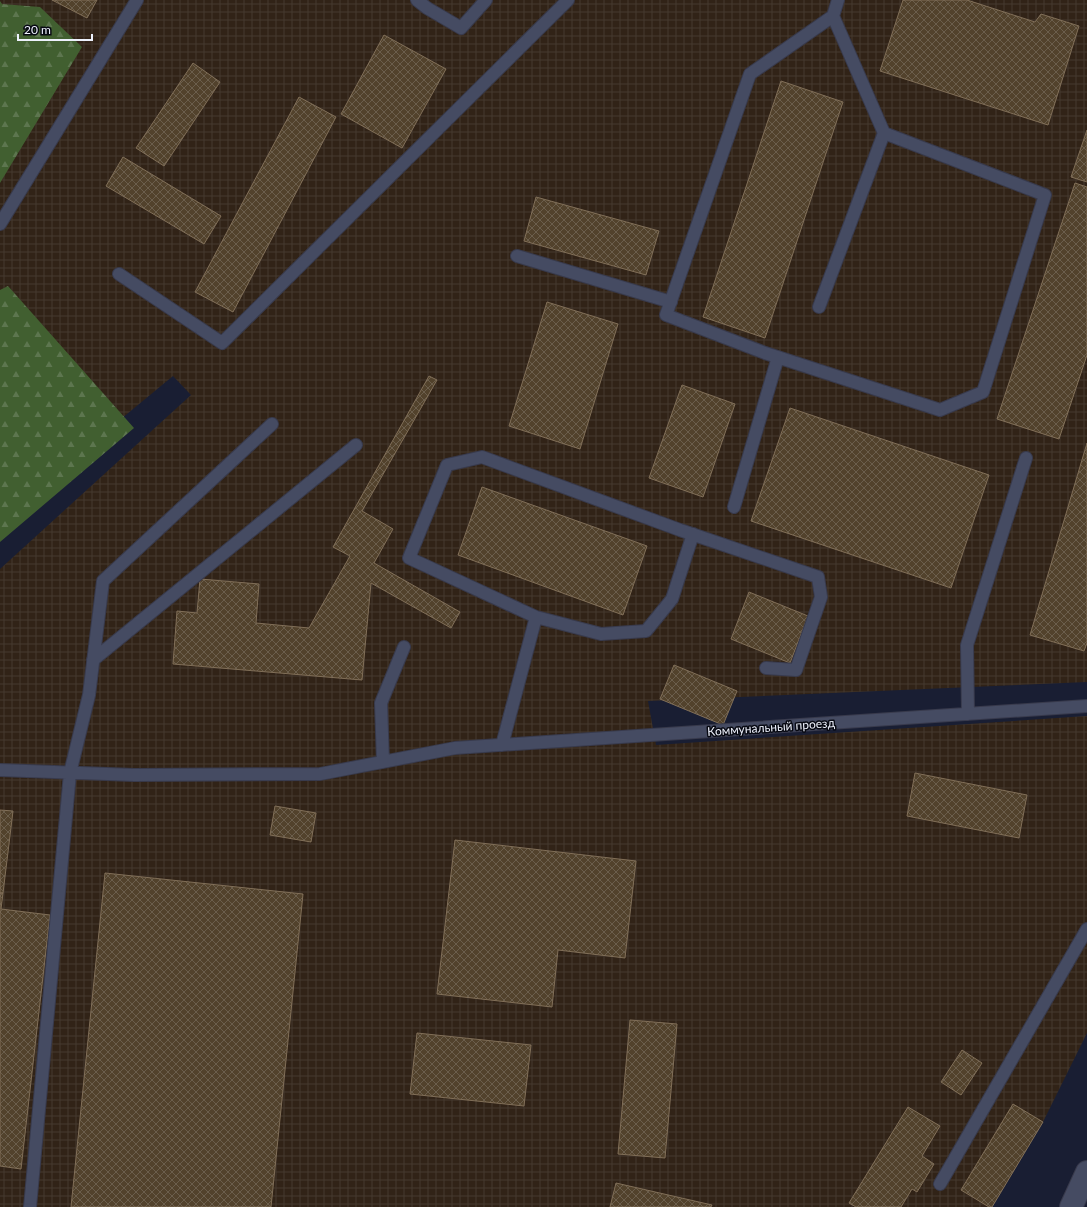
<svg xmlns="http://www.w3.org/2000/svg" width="1087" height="1207" font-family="Lato,sans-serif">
	<defs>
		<pattern id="industrial-grid" width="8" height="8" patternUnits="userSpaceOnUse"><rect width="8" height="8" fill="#312317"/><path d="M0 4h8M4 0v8" fill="none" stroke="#45392e"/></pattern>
		<pattern id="forest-firs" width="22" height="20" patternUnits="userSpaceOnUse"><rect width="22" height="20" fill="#415f30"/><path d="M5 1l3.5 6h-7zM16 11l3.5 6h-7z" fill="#5d764f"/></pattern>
		<pattern id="building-cross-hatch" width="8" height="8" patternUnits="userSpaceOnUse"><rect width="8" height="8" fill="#52422c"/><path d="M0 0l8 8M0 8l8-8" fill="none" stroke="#6b5e4c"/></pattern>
	</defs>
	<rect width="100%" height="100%" fill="#191e33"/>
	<!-- industrial -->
	<path fill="url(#industrial-grid)" d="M0,0h1087v682l-439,19 8,44 431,-29v317l-44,89 -51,85h-992v-638l191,-174 -18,-19 -173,143z"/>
	<!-- forest -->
	<path fill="url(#forest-firs)" d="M0,1l2,3 38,3 42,40 -82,136z
		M8,286l126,142 -134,114v-252z"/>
	<!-- building -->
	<path fill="url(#building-cross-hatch)" stroke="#816f58" d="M52,0h45l-10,18z
		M903,0h64l68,22 6,-8 38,12 -31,99 -168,-54z
		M384,35l62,34 -44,79 -61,-34z
		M193,63l27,19 -56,84 -28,-18z
		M781,81l62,21 -78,236 -62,-21z
		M299,97l37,20 -103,195 -38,-20z
		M1087,130v52l-16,-5z
		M123,157l98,59 -17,28 -98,-58z
		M1075,183l12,4v168l-28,84 -62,-20z
		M536,197l123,34 -13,44 -122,-34z
		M547,302l71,22 -38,125 -71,-23z
		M429,376l8,4 -75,131 31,18 -19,34 86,49 -9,16 -80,-45 -9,97 -189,-16 4,-53 20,2 3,-34 59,5 -3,39 53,5 41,-72 -17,-9z
		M682,385l53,19 -32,93 -54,-19z
		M790,408l199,67 -38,113 -200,-67z
		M1087,443v200l-3,8 -54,-16z
		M482,487l165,59 -24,69 -165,-60z
		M749,592l59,24 -18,47 -59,-24z
		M674,665l63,26 -14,34 -63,-26z
		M915,773l112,22 -8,43 -112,-22z
		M275,806l41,7 -5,29 -41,-7z
		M0,810l13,1 -10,82h-3z
		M455,840l181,21 -11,97 -67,-8 -6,57 -115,-13z
		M105,873l198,21 -32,313h-200z
		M0,893h3l-2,16 49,6 -29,254 -21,-3z
		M630,1020l47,4 -12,134 -47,-4z
		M417,1033l114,12 -7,61 -114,-12z
		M962,1050l20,13 -21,32 -20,-13z
		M1013,1104l30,18 -51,85h-3l-28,-17z
		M908,1107l32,19 -18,30 12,8 -17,28 -5,-3 -11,18h-45l-7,-4z
		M616,1183l96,22 -1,2h-101z"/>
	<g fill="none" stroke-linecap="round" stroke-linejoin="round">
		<defs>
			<path id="lane" d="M417,0l10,8 34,20 25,-28
				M833,16l-83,58 -84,241 99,38 175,57 43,-18 62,-197 -161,-62 -51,-117 5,-16
				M0,224l137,-224
				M517,256l154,46
				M119,274l103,69 346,-343
				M819,307l65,-174
				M734,507l44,-150
				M536,617l65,17 45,-3 26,-32 21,-65
				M93,660l263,-215
				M968,714l-1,-69 59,-187
				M502,745l34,-128 -127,-59 38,-93 35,-8 198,73 138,47 3,20 -25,73 -30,-2
				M383,762l-2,-59 23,-56
				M0,770l134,5 186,-1 135,-26 632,-42
				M940,1184l147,-255
				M30,1207l40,-434 19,-78 14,-114 169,-157"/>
			<path id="secondary" d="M1071,1207l16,-35"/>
		</defs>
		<!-- lane casing -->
		<use href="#lane" stroke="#383a4c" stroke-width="14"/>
		<!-- secondary casing -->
		<use href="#secondary" stroke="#383a4c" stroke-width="24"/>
		<!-- lane -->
		<use href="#lane" stroke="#454b62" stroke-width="12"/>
		<!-- secondary -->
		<use href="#secondary" stroke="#454b62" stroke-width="22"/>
	</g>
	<g text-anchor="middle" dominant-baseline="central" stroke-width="3" stroke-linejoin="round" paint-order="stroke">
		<!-- street labels -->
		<g font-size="12" fill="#edf1fc" stroke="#070912">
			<text transform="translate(771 727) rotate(-4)">Коммунальный проезд</text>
		</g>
	</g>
	<!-- scale -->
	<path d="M18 34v6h74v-6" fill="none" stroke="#edf1fc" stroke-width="2"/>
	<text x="24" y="34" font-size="12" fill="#edf1fc" stroke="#070912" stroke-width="3" paint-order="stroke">20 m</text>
</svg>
